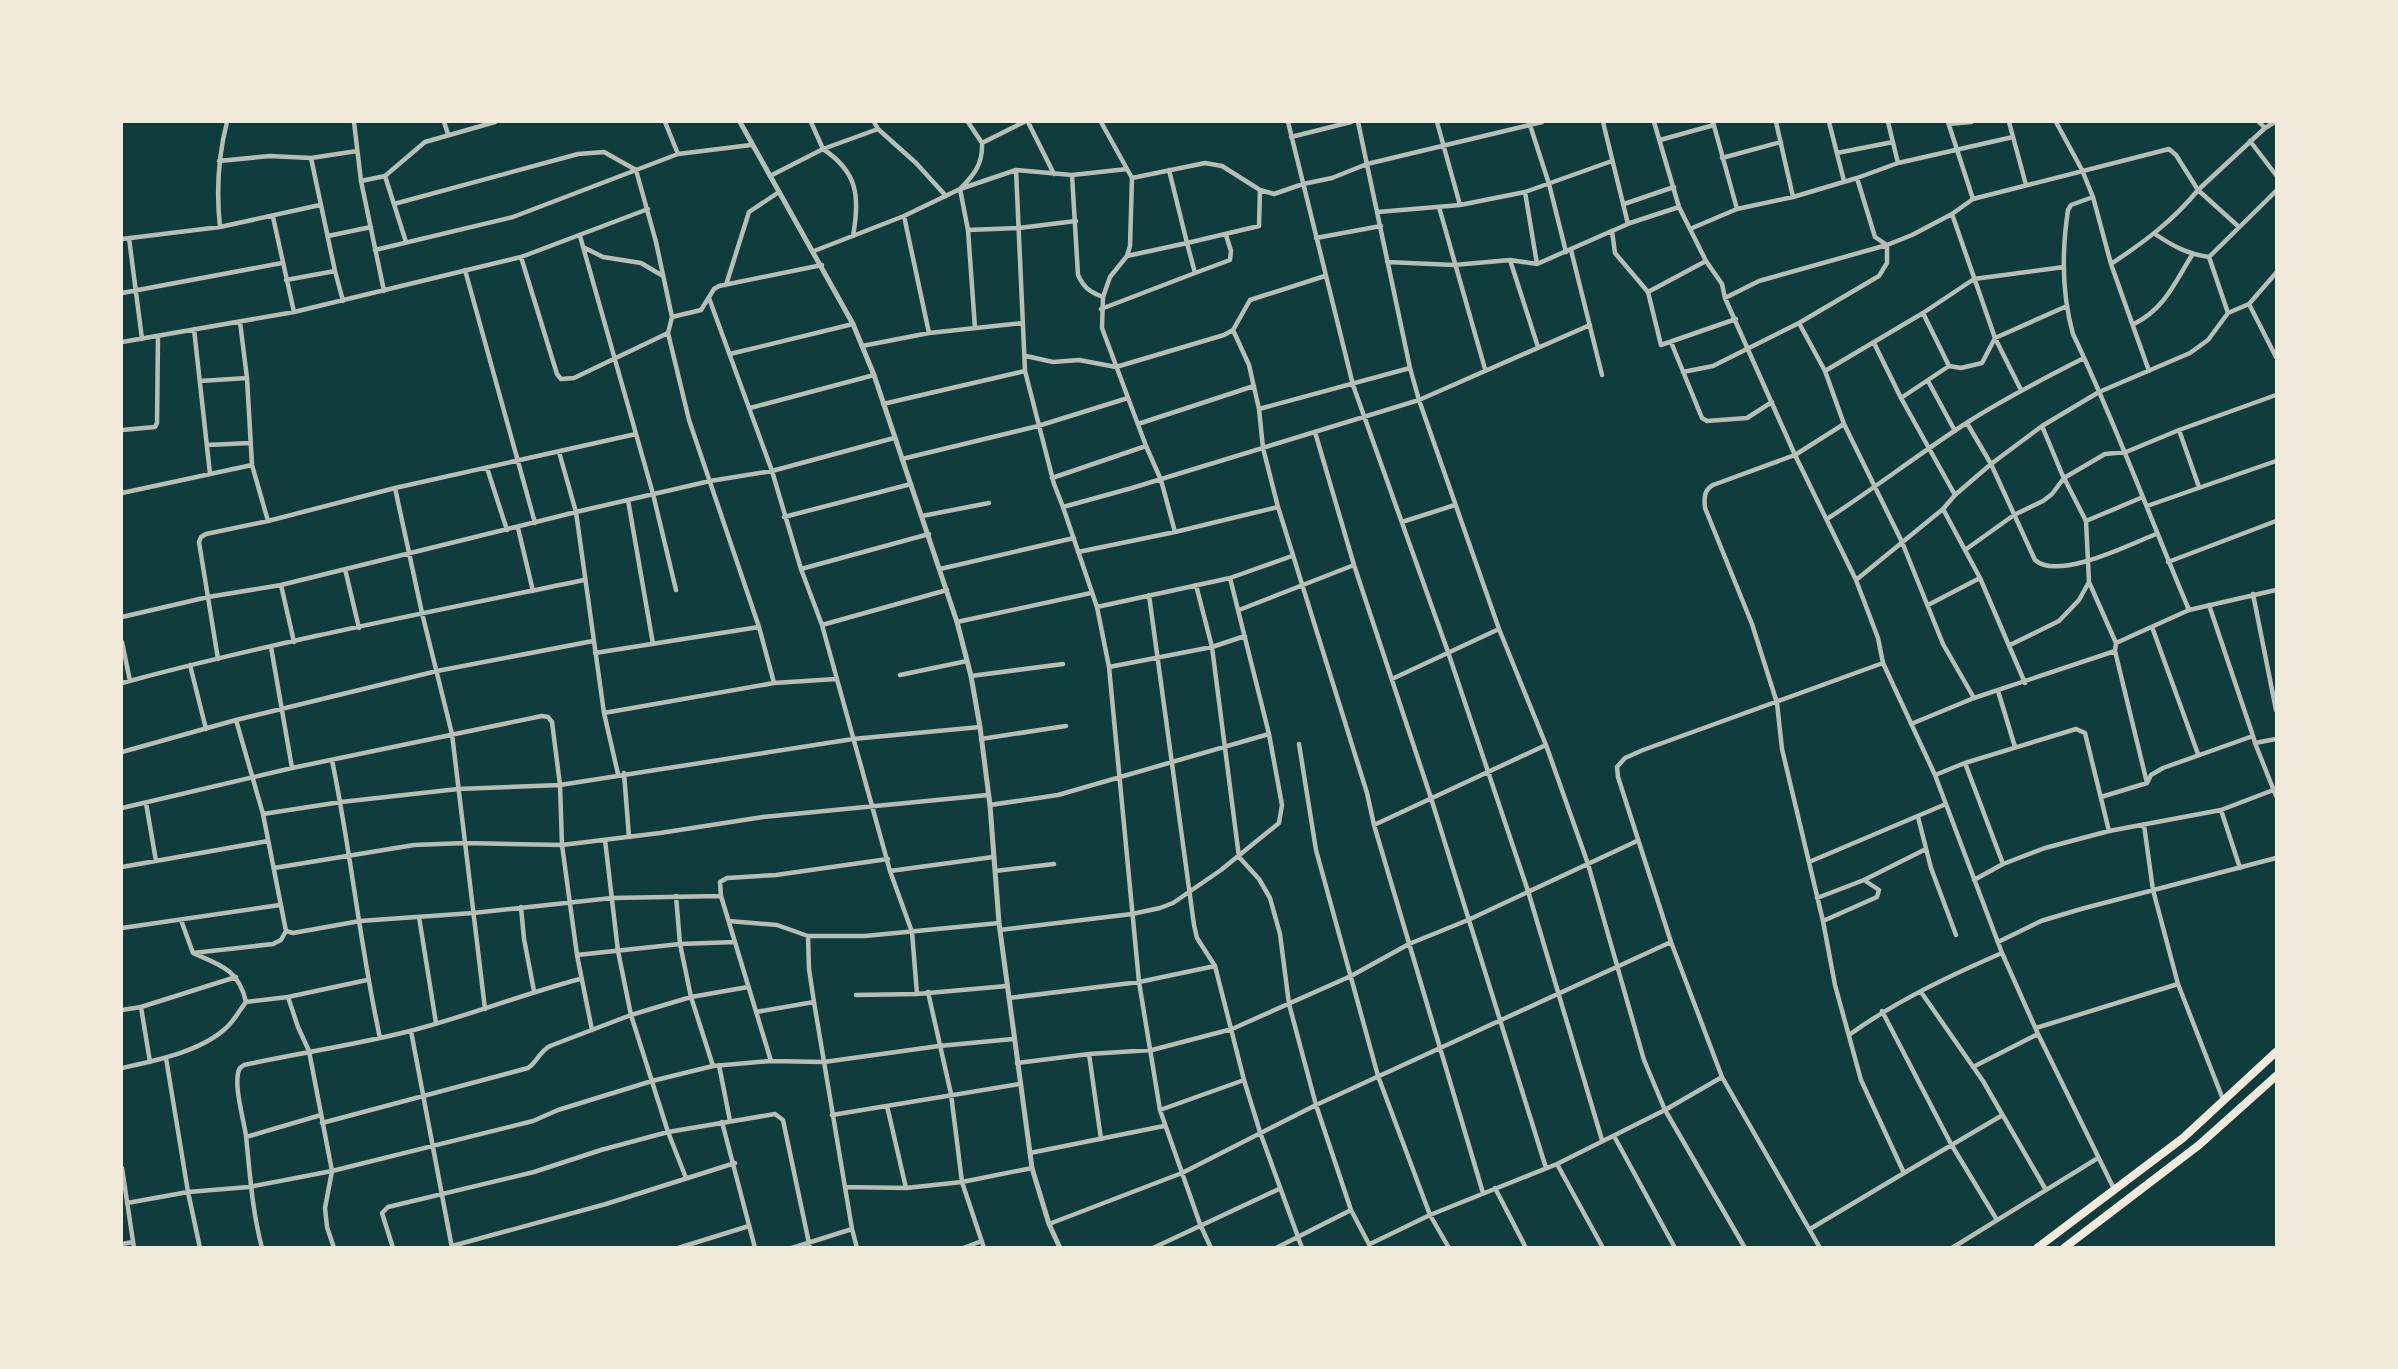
<svg xmlns="http://www.w3.org/2000/svg" width="2398" height="1369" font-family="'Times New Roman',serif">
	<rect width="100%" height="100%" fill="#0f3d3e"/>
	<g fill="none" stroke-linecap="round" stroke-linejoin="round">
		<!-- minor -->
		<path stroke="#b8beb3" stroke-width="4.5" d="M354,122l7,59 23,110
			M444,122l4,12
			M665,122l13,32
			M968,122l14,21 42,-21
			M1028,122l26,52
			M1101,122l31,56 -2,68 -3,10 -17,21 -7,20 -1,31 44,118 15,34 14,52
			M1288,122l65,263 95,267 80,239 74,249
			M1358,122l52,246 9,32 80,229 47,116 42,119 56,196 21,50 80,138
			M1437,122l23,83
			M1603,122l25,102 -16,7 3,22 33,39 13,53 75,-26
			M1654,122l25,85 27,54 16,23 3,14 70,157 61,125 22,58 5,25 52,112 67,178 36,81 77,157
			M1713,122l24,87 56,-12 64,-19 41,-15 115,-26
			M1776,122l17,75
			M1829,122l15,59
			M1888,122l10,41
			M1948,122l25,77
			M2009,122l17,63
			M2056,122l26,48 11,27 18,67 38,107
			M2259,122l6,6 10,-6
			M1949,124l22,-2
			M1530,125l19,59 17,68
			M878,129l38,34 30,33
			M1291,137l60,-15
			M1660,140l54,-15
			M2250,141l26,34
			M1837,153l56,-11
			M311,158l24,113 8,30
			M1722,158l59,-16
			M219,161l51,-5 41,2 46,-7
			M1016,170l9,201
			M1072,175l6,100c6,13 12,17 25,22
			M385,176l21,66
			M770,176l53,-27 -12,-27
			M1132,178l73,-15 17,3 38,24 14,4 29,-10 29,-6 35,-14 175,-42
			M1857,178l18,59 12,8
			M361,181l24,-5 40,-34 70,-20
			M1525,192l12,72
			M2093,197l-22,8 -3,5c-6,40 -6,85 5,124 43,90 77,184 116,276
			M394,204l184,-50 26,-2 32,18 20,72 16,75 -4,16 21,87 70,207 15,56
			M1624,204l50,-17
			M1439,207l46,162
			M1378,212l82,-7 65,-13 87,-31
			M1952,214l43,124 26,52
			M904,216l56,-27 56,-19 56,5 55,-6
			M273,217l21,95
			M1627,224l52,-17
			M220,227c-4,-37 -2,-70 7,-105
			M2239,227l-41,-37 67,-62
			M1690,229l47,-20
			M968,230l51,-2 57,-7
			M2155,234c18,12 32,20 54,23
			M328,236l43,-9
			M580,236l73,258 23,96
			M853,236c7,-39 5,-64 -30,-87l55,-20 -4,-7
			M129,238l13,101
			M1316,238l65,-12
			M122,239l98,-12 100,-22
			M583,247l20,10 38,6 22,13
			M375,250l138,-33 165,-63 73,-9
			M1571,250l31,125
			M814,251l90,-35 25,117
			M1127,256l60,-13 -18,-73
			M521,257l36,117 4,5 13,-1 94,-45
			M2209,257l67,-66
			M2209,257l19,56
			M1510,260l28,87
			M1387,262l67,3 56,-5 27,4 77,-34
			M465,270l70,253
			M1195,273l35,-13 1,-9 -5,-16
			M286,280l49,-9
			M726,285l23,-73 30,-20
			M1648,292l58,-31
			M122,293l160,-30
			M709,298l63,173 29,98 21,56 68,246 22,61 5,62
			M1725,298l34,-17 128,-36 25,-10 40,-21 21,-15 196,-50 7,6 22,35c-25,31 -54,52 -87,74
			M2249,304l27,53
			M1101,309l94,-36 -8,-30 72,-17 1,-36
			M1923,313l26,53
			M672,317l29,-7 13,-21 5,-3 103,-21
			M240,322l7,56 5,87 16,56
			M1799,323l26,48 19,53 58,118 41,102 31,54
			M2134,324c31,-16 40,-40 58,-69
			M975,328l-7,-98 -8,-41c14,-14 23,-25 22,-46
			M194,329l16,145
			M1233,330l16,35 10,44
			M122,342l172,-30 227,-55 127,-48
			M1671,342l31,76 5,3 40,-3 25,-16
			M1874,343l27,55 54,97
			M862,346l67,-13 94,-10
			M730,354l123,-30
			M1026,356l27,6 26,-2 37,7 108,-32 9,-5 17,-30 75,-24
			M1410,368l-151,41 4,39 15,59 89,286 7,32 109,368
			M1825,371l98,-58 51,-34 90,-12
			M1683,372l30,-6 86,-43 80,-47 8,-13v-18
			M200,381l47,-3
			M1928,381l27,50
			M1901,398l48,-32 12,2 21,-5 13,-25 72,-32
			M883,404l142,-33 29,113 9,23
			M750,408l124,-33
			M1967,423l24,41 44,96c23,21 96,-16 121,-26
			M1138,424l116,-38
			M122,430l33,-3 2,-4 1,-87
			M2179,430l20,57
			M1315,432l39,133 77,233 115,370
			M207,445l43,-2
			M559,452l17,60 28,201 14,61
			M902,459l136,-33 90,-28
			M487,468l20,62
			M1052,478l94,-32
			M395,488l27,125 30,121 33,275
			M122,493l130,-28
			M628,500l25,144
			M2147,506l129,-45
			M1943,509l37,69 45,105
			M922,516l67,-13
			M784,517l127,-33
			M1827,519c48,-31 93,-66 141,-97 37,-24 77,-44 116,-64
			M2086,521l57,-24
			M1402,522l53,-17
			M518,528l15,63
			M1965,550l49,-35 29,-14 9,-7 12,-16 41,-24 21,-2 53,-22 97,-35
			M1078,552l97,-20 103,-25
			M2168,562l108,-41
			M345,569l14,59
			M801,569l128,-35
			M940,569l134,-31
			M1856,580l87,-71 12,-14 36,-31 51,-38 57,-34 91,-39 18,-13 20,-27 21,-9 27,-31
			M2089,582l27,61 -1,8 32,132
			M281,585l13,57
			M1196,585l16,62 27,210 20,22 11,19 10,36 9,70 27,101 35,105 20,38
			M2253,594l23,116
			M1149,595l45,330 3,13 18,28 29,114 16,52 42,116
			M1928,605l52,-27
			M2209,605l44,131
			M1097,607l-34,-100 69,-19 287,-88 171,-75
			M1239,610l115,-45
			M122,617l86,-20 73,-12 295,-73 134,-31 62,-10 122,-33
			M957,622l134,-29
			M822,625l125,-35
			M2152,627l46,127
			M122,642l8,39
			M2116,643l73,-33 87,-20
			M2010,645l49,-24 20,-21 10,-18 -3,-61 -24,-47 -20,-48
			M271,647l21,121
			M595,653l164,-26
			M218,659l-19,-117 2,-5 5,-3 62,-13 127,-33 241,-54
			M190,665l16,64
			M1109,667l103,-20 33,-11
			M900,675l67,-14
			M971,676l92,-12
			M1392,679l107,-50
			M122,683c152,-41 307,-71 462,-103
			M1998,691l17,56
			M604,713l170,-30 62,-4
			M236,720l27,94 23,117
			M1911,724l63,-26 141,-47
			M981,739l85,-13
			M2276,739l-21,4 21,53
			M1299,744l17,106 62,226 52,139 19,33
			M122,752l114,-32 201,-49 156,-30
			M332,760c19,92 28,186 48,278
			M1965,763l38,101
			M624,773l5,64
			M1935,775l30,-12 111,-34 9,4 24,98
			M2101,797l46,-14 4,-8 12,-7 90,-32 2,7
			M146,803l10,58
			M990,805l68,-10 211,-61
			M122,808l170,-40 250,-52 6,1 4,5 8,63 2,60 15,110 15,75
			M2221,810l19,58
			M263,814l78,-12 117,-13 102,-4 293,-46 127,-12
			M1918,817l13,51 25,67
			M1374,825l172,-80
			M2144,825l9,65 25,94 46,118
			M605,840l13,111 13,64 37,117 18,46
			M1809,862l137,-58
			M122,867l146,-26
			M274,868l140,-23 51,-2 97,2 98,-12 103,-16 225,-22
			M890,871l103,-14
			M995,871l59,-7
			M1974,880l29,-16 42,-16 64,-17 112,-21 55,-21
			M676,896l4,48 11,53 22,69
			M1817,898l47,-18 62,-31
			M521,907l3,32 10,52
			M419,917l17,106
			M181,920l12,33 80,-9 8,-4 5,-9
			M729,921l48,4 31,11h57l134,-13
			M1823,921l54,-24 2,-7 -15,-10
			M122,928l158,-23
			M1000,930l132,-16 28,-6 13,-5 48,-33 58,-47 3,-18 -13,-71 -39,-156 62,-22
			M286,931l7,2 67,-12 113,-8 139,-15 109,-2
			M808,936l1,33 5,33 38,227 5,19
			M1998,942l43,-21 40,-12 195,-51
			M577,955l103,-11 55,-2
			M928,992l23,102 11,88 22,66
			M1921,992l62,89 63,109
			M856,995l61,-1 90,-8
			M288,997l10,30 11,24 23,120 -7,37 2,19 7,21
			M1009,998l130,-16 76,-16
			M246,1002l42,-5 79,-17
			M141,1007l9,55
			M122,1010l19,-3 95,-30
			M1882,1011l69,133 46,76
			M756,1012l58,-10
			M2036,1028l142,-44
			M411,1031l41,217
			M1849,1035c47,-34 100,-59 153,-82
			M1089,1054l12,85
			M771,1061l-50,-165 -1,-14 7,-4 49,-3 112,-16
			M1017,1063l72,-9 63,-4 80,-21 119,-53 58,-32 59,-24 169,-79
			M719,1065l11,56
			M1973,1067l65,-33
			M122,1068c32,-7 78,-16 104,-40 8,-7 13,-17 20,-26 -7,-32 -25,-37 -53,-49
			M887,1106l19,82
			M1160,1110l84,-30
			M832,1115l187,-31
			M722,1122l33,126
			M322,1123l206,-55c9,-6 11,-16 22,-22l81,-31 60,-18 57,-10
			M1614,1136l61,112
			M246,1137l75,-22
			M1030,1153l134,-27
			M1557,1164l46,84
			M122,1168l12,80
			M1904,1173l97,-57
			M845,1187l61,1 56,-6 70,-14
			M1495,1188l31,60
			M127,1203l61,-11 -22,-134
			M1049,1224l133,-51 134,-68 355,-163
			M1810,1229l94,-56 -43,-93 -26,-95 -12,-64 -41,-172 -5,-46 -25,-79 -47,-116c-1,-10 -1,-18 8,-23l82,-30 49,-31
			M122,1244l11,-2
			M1370,1244l60,-29 127,-51 108,-54 57,-33
			M452,1246l154,-42 129,-41
			M200,1248l-12,-56 61,-5 83,-16 201,-50 25,-11 94,-29 61,-15 58,-5 53,1 115,-16 74,-7
			M262,1248c-10,-38 -12,-74 -16,-112 -2,-16 -14,-55 -6,-68l4,-3c55,-12 111,-20 166,-34 58,-15 113,-37 170,-52
			M393,1248l-11,-35 6,-6 146,-35 67,-22 67,-18 107,-18 8,6 27,128
			M678,1248l71,-22
			M792,1248l60,-19
			M963,1248l19,-7
			M1153,1248l126,-59
			M1211,1248l-11,-24 -40,-114 -21,-128 -30,-315 -12,-60 133,-29
			M1276,1248l75,-38
			M1820,1248l-98,-171 -51,-135 -53,-165 -1,-10 8,-9 18,-8 240,-87
			M1952,1248l146,-90"/>
		<!-- tertiary -->
		<path stroke="#b8beb3" stroke-width="5" d="M740,122l113,202 21,51 83,247 14,54 9,51 10,78 9,118 33,245 17,56 11,24"/>
		<!-- trunk -->
		<path stroke="#f1e9da" stroke-width="8" d="M2037,1248l146,-110 93,-86
			M2064,1248l135,-103 77,-69"/>
	</g>
	<!-- border -->
	<rect width="2398" height="1369" fill="none" stroke="#f1e9da" stroke-width="246"/>
</svg>
